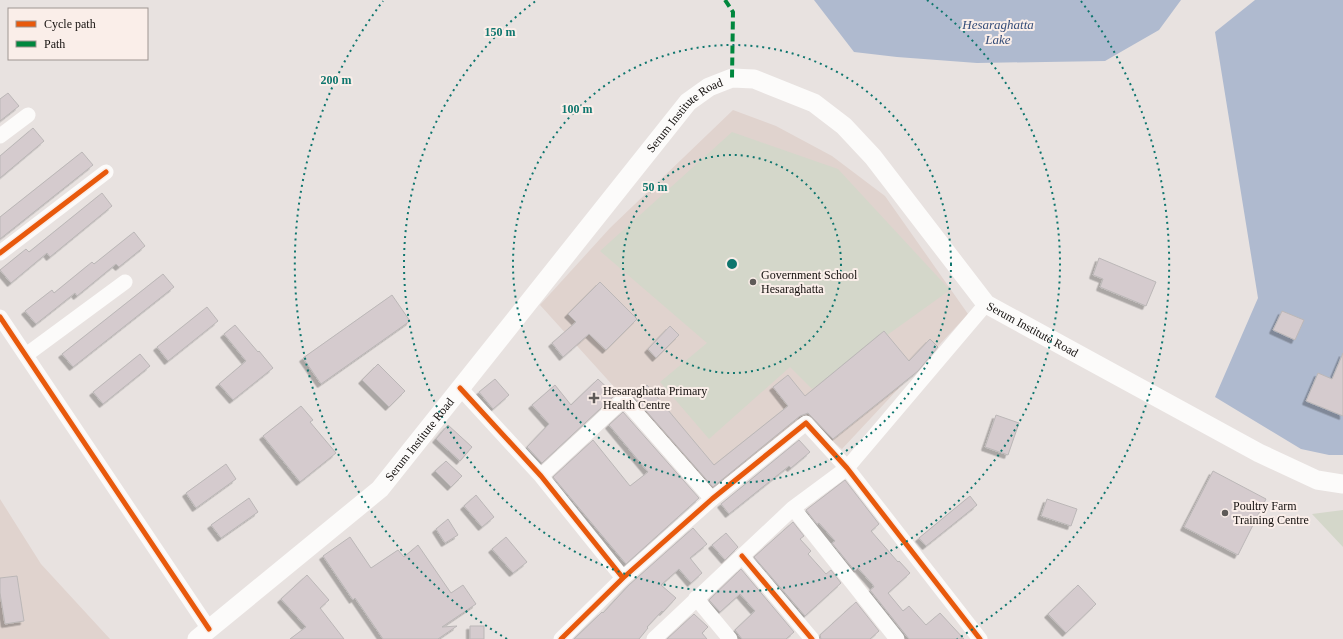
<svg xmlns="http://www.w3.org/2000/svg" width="1343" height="639" font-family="Georgia,serif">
	<defs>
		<filter id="shadow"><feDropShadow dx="-3.5" dy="3.5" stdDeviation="0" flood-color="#0004"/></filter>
	</defs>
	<rect width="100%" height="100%" fill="#e8e2e0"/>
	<!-- built -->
	<path fill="#e0d3ce" d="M733,110l43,16 56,30 53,40 83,118 -126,135 -37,-30 -93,76 -172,-190 70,-77z
		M0,499l41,65 69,75h-110z"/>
	<!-- green -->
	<path fill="#d4d7ca" d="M732,132l106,37 112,121 -138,99 -22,-22 -81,72 -49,-57 47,-39 -107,-92z
		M1343,510v37l-31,-33z"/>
	<!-- water -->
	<path fill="#afbacf" d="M814,0h367l-22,30 -54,31 -128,2 -80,-6 -43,-5z
		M1255,0h88v455h-14l-28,-6 -86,-52 43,-99 -43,-266z"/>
	<!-- building -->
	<path fill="#d5cbce" stroke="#bbb7b7" filter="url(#shadow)" d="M8,93l11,13 -19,15v-22z
		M33,128l11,13 -44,37v-22z
		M82,152l11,13 -93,74v-22z
		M102,193l10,13 -62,51 -3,-4 -36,30 -11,-13 26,-21 3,3z
		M134,232l11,14 -26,21 -3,-3 -39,32 -2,-3 -39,31 -11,-13 27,-21 2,3 38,-31 2,2z
		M1099,258l57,24 -10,24 -46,-19 3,-8 -10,-4z
		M163,274l11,13 -101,80 -11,-13z
		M600,282l37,37 -31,31 -17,-16 -26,23 -11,-14 24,-21 -8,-8z
		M392,295l18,26 -89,63 -18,-26z
		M207,307l11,14 -50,40 -11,-14z
		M1282,311l22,9 -9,20 -22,-10z
		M235,325l23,27 1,-1 14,17 -40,32 -14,-16 27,-23 -22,-27z
		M670,326l9,9 -23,23 -8,-9z
		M884,331l25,30 21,-22 8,8 -20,24 -85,68 -25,-26 -8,3 -87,71 -80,-91 14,-11 67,80 74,-59 -15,-19 15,-12 17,21z
		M1343,353v63l-37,-15 12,-28 14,6z
		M140,354l10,12 -47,38 -10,-12z
		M378,364l27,27 -16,16 -27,-27z
		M495,379l14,16 -16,14 -14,-17z
		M598,379l17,16 -73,68 -15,-16 22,-23 -17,-19 23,-20 16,20z
		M301,406l12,14 -3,2 26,31 -36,29 -37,-46z
		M623,412l76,86 -73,66 -73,-87 40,-37 37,46 18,-14 -39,-47z
		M996,415l23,8 -11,32 -23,-8z
		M448,425l24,22 -12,14 -24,-22z
		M799,440l11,12 -19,16 -2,-2 -60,48 -8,-10z
		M446,461l16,15 -11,11 -16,-16z
		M226,464l10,15 -40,29 -10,-15z
		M1213,471l53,28 -28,56 -54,-28z
		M845,480l34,44 -8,7 27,31 1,-1 11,12 -22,20 15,18 6,-5 17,19 14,-12 24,26h-55l-39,-49 4,-3 -1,-2 -15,-17 -3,3 -23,-28 3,-2 -16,-18 -2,1 -11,-14z
		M476,495l18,22 -12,10 -18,-21z
		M970,496l7,9 -51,41 -7,-8z
		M249,498l9,14 -37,26 -10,-13z
		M1047,499l30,10 -6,17 -30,-10z
		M448,519l10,16 -13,8 -9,-14z
		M793,522l11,14 -4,3 11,12 -3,3 18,20 5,-4 10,13 -36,33 -51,-59z
		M693,528l14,16 -17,14 12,15 -11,10 -12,-14 -18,16 15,13 -13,14 -1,-1 -15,16 1,1 -9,11h-65l28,-27 1,1 26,-28z
		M726,533l12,14 -13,13 -13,-15z
		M350,537l21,31 27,-18 6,7 14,-12 33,48 12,-8 13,19 -34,23 15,-1 -19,13h-55l-28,-41 -2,2 -30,-44z
		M506,537l21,25 -14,11 -21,-24z
		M741,569l53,63 -8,7h-44l-7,-9 20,-19 -15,-17 -20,18 -11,-12z
		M307,575l22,25 -9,8 24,31h-54l16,-12 -25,-28z
		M17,576l7,45 -19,3 -5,-31v-15z
		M1078,585l18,19 -30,29 -18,-19z
		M856,602l23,29 -9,8h-49l-1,-4z
		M694,614l14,13 -6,6 5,6h-40z
		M470,626h14v13h-14z"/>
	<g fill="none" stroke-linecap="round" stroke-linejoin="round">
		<!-- minor -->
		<path stroke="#fcfbfa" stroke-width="15" d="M0,136l28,-21
			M0,253l106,-81
			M0,317l209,312
			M26,355l99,-73
			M460,388l81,88 82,102
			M541,476l83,-77 88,100
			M793,508l104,131
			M742,556l70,83
			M696,598l34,41
			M561,639l62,-61 89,-79 94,-76 41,45 133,171
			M654,639l139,-131 54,-40 139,-164"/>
		<!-- major -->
		<path stroke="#fcfbfa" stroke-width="19" id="s1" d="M197,639l183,-150 308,-387 21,-15 23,-9 22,1 60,24 30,23 29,31 113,147 273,149 58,27 26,4"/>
		<!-- quiet -->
		<path stroke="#00873e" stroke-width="4" stroke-dasharray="8 4" stroke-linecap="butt" d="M725,0l8,12 -1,66"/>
		<defs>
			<path id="cycleway" d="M0,253l106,-81
				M0,317l209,312
				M460,388l81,88 82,102
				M742,556l70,83
				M561,639l62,-61 89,-79 94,-76 41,45 133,171"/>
		</defs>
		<!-- cycleway casing -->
		<use href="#cycleway" stroke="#faeee9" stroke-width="8"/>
		<!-- cycleway -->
		<use href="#cycleway" stroke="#e8590c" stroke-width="5"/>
	</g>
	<!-- distance rings -->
	<g fill="none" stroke="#0f766e" stroke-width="2" stroke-dasharray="2 4">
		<circle cx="732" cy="264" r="109"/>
		<circle cx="732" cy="264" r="219"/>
		<path d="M927 0A328 328 0 1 1 537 0"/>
		<path d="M507 639A437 437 0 0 1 383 1M1081 1A437 437 0 0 1 957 639"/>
	</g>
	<!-- markers -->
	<g fill="#5e5a58" stroke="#faeee9" stroke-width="1.5">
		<circle cx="753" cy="282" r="4"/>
		<path d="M592 392h4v4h4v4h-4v4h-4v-4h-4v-4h4z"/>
		<circle cx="1225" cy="513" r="4"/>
	</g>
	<g text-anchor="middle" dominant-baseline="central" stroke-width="4" stroke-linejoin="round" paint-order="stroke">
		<!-- street labels -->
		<g font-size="12" fill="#14100e" stroke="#faeee9">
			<text stroke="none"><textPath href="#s1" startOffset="720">Serum Institute Road</textPath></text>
			<text stroke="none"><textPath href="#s1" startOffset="1187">Serum Institute Road</textPath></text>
			<text stroke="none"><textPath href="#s1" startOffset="300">Serum Institute Road</textPath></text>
		</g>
		<!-- poi labels -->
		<g font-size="12" fill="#14100e" stroke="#faeee9" text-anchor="start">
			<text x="761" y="275">Government School<tspan x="761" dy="14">Hesaraghatta</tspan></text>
			<text x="603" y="391">Hesaraghatta Primary<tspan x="603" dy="14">Health Centre</tspan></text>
			<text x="1233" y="506">Poultry Farm<tspan x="1233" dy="14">Training Centre</tspan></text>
		</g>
		<!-- water labels -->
		<g font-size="13" font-style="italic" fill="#354d79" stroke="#faeee9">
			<text x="998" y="24">Hesaraghatta<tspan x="998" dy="15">Lake</tspan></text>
		</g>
	</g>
	<circle cx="732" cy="264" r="6" fill="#0f766e" stroke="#faeee9" stroke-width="2"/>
	<g font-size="12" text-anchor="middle" font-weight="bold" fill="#0f766e" stroke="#faeee9" stroke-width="4" stroke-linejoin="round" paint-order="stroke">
		<text x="500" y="36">150 m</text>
		<text x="336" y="84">200 m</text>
		<text x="577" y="113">100 m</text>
		<text x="655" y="191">50 m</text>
	</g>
	<!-- legend -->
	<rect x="8" y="8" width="140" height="52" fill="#faeee9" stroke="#9e9591"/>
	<rect x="16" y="21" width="20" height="6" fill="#e8590c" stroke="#9e9591"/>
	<text x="44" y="28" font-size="12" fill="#14100e">Cycle path</text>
	<rect x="16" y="41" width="20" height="6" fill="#00873e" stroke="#9e9591"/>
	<text x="44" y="48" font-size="12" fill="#14100e">Path</text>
</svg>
